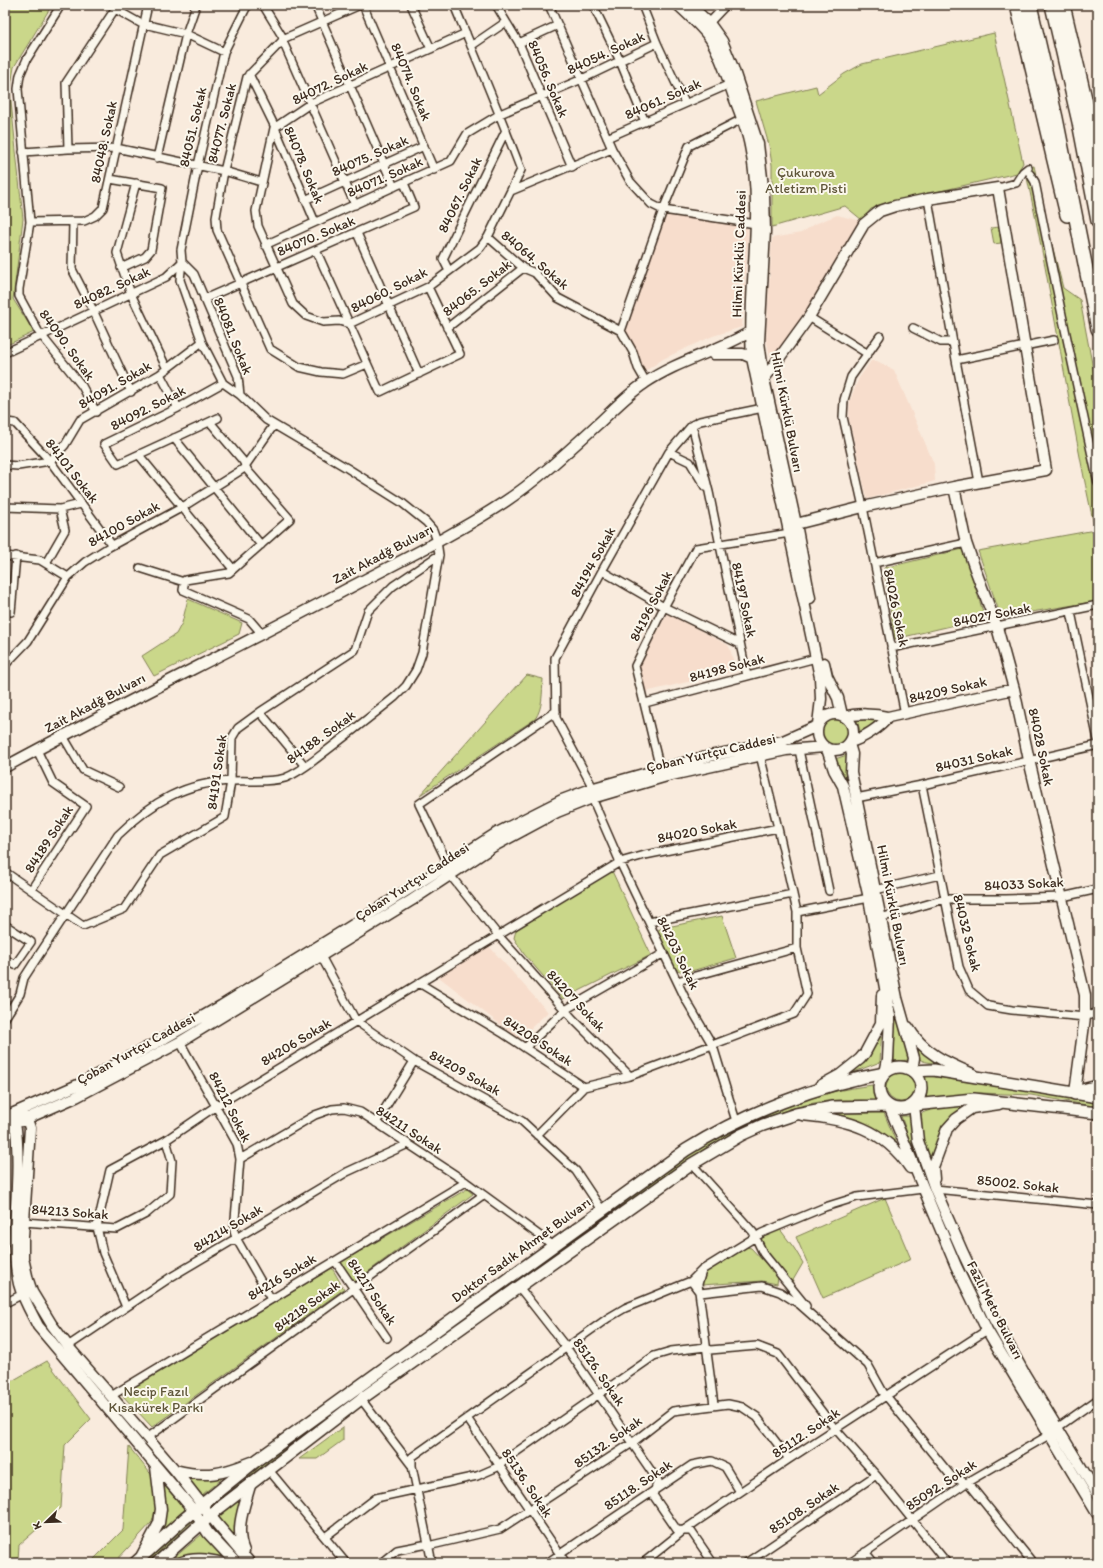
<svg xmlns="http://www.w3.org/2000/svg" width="1103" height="1568" font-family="Itim,sans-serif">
	<rect width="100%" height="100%" fill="#f9ebdd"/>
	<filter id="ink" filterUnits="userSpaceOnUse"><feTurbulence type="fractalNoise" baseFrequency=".025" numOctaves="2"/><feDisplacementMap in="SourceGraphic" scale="8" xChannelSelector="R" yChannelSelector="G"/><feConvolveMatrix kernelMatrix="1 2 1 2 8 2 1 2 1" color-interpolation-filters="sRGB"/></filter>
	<g filter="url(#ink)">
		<!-- built -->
		<path fill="#f7ddcc" d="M662,212l87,12 -7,103 -29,9 -29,13 -21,10 -22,15 -19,-45z
			M837,215l24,6 -55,92 -27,39 -9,4 -4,-17 6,-101 29,-5 14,-9z
			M871,361h6l17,9 40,94 1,17 -68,18 -18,-80 1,-19 9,-22z
			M667,613l61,32 2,4 5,17 -5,6 -85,20 -6,-25z
			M487,944l61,68 -29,27 -80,-62z"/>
		<!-- green -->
		<path fill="#cad78a" stroke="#828054" d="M5,5h47l-38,62 -4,25 13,127 -10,80 21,33 -29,14z
			M994,33l29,130 -6,10 -132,31 -14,5 -9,11 -17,-14 -73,21v-62l-3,-20 -13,-44 60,-15 2,8 26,-20 18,-10z
			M1034,166l16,71 13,51 17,12 18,95v206l-97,16 -23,-66 117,-21c-26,-118 -43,-239 -69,-357l2,-6z
			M999,227l2,16 -7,1 -3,-16z
			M963,549l22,69 -90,21 -11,-71z
			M188,599l54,24 -3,11 -85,42 -12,-20 34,-22 6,-11z
			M527,675l16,4c-1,14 0,29 -8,40l-115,76z
			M822 732a13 13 0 1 1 26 0a13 13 0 1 1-26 0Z
			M857,720h25l-22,11z
			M847,755l1,31 30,136 18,94 14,44 -16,1v-44l-48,-231 -11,-27z
			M612,871l39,84 -88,44 -39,-45 -10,-16 2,-8z
			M722,916l14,42 -48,14c-6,0 -11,-1 -15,-6 -6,-5 -16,-29 -15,-36l4,-2z
			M882,1024l-2,38 -39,15z
			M911,1038l13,15 14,10c-22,-1 -21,-4 -27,-25z
			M886 1087a15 15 0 1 1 30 0a15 15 0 1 1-30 0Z
			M923,1075l175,27v5l-67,-12 -50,-2 -55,6v-12z
			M872,1085l4,17c-12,-1 -24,-2 -37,-2 -46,2 -92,25 -132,47l-293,208 -148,108 -54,45v-2l44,-36 8,-10 441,-317c28,-14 57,-29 86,-40 26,-9 54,-14 81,-18z
			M954,1105h16l-15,9 -8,7 -17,43c-6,-16 -15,-34 -8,-51l11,-4z
			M825,1113h59l14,34c-25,-22 -41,-28 -73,-34z
			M901,1116h11l42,129 123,221 21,34v6l-102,-169 -44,-91 -29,-69z
			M467,1189l6,5 -120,89 -13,-20z
			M885,1198l26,61 -88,39 -27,-61z
			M779,1228l15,20 9,15 -11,19 -32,-38 1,-9z
			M746,1247l5,1 27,29 -1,7 -15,-3 -61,4 3,-12z
			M332,1268l12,21 -192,138 -30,-32z
			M47,1361l44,58 -26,26 -4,63 -42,37 -1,15 -4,3h-9v-178z
			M343,1427v13l-26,19h-18z
			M129,1447l25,31 3,26 -5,18 -38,41h-24l33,-33z
			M182,1474h45l-25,21z
			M160,1481l25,28 -31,29z
			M247,1492l-11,47 -18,-22z
			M191,1520l2,1 -46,42h-3z
			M202,1534l25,28c-12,-2 -25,-7 -37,-5 -8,2 -14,6 -22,6z"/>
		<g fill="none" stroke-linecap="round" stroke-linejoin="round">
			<defs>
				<path id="street" d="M61,5l-34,54 -7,16 -2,14 12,133 -11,67v7l19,35 44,55 14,26
					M263,5l19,31 2,8 71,161
					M315,5l79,182
					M360,5l-75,33 -38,39 -23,94 -8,46 1,13 53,119 29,18 22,5 22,2 24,-10
					M363,5l71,165
					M411,5l20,44
					M454,5c23,55 46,109 67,165l-33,67 -8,11 -52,39 -79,37 -10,-3 -16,1 -17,-6 -13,-12 -35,-78 -2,-15 18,-83 37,-25 155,-70
					M496,5l23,38 53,124
					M549,5l63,144 18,32 21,23 12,6 93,14
					M593,5l27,56 25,61
					M642,5l15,38 28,60
					M114,6l1,3 25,14 46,11 38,18
					M709,23l17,-18
					M519,43l39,-18
					M471,46l35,-24
					M249,74l24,49 42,99
					M607,138l123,-54
					M68,149l-2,-66 49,-74
					M23,152l45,-3 48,-1 108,23 37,11
					M157,158l29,-124 10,-29
					M1030,174l5,8c20,101 41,201 63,301
					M110,179l52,9 -11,62 -6,7 -24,11
					M136,183l-19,70 14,41 36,75
					M998,188l18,-5 7,-11 5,-4
					M511,191l101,-42
					M928,199l28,161 23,122
					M305,200l119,-54
					M30,222l54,-1 11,-5 8,-8 45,-203
					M73,222l-1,47 20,39 39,84
					M357,233l62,141
					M488,237l35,31 12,5 23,25 63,33 12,21 5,16 8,14
					M265,245l186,-84 16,-27 33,-20 82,-35 75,-36
					M316,250l64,142 80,-38 -32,-67
					M182,262l12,12 44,102 2,19
					M449,271l-6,-12 63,-129
					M204,299l210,-92 -10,-24
					M809,317l59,37
					M447,328l76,-60
					M913,328l28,14h12
					M621,331l42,-121 26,-64 53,-27
					M880,336l-29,41 -7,23 -1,17 20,90 42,207
					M5,353l161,-76 16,-15
					M956,360l98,-20
					M160,374l18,34
					M218,418l-100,46 -14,-20 74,-36 45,-25
					M5,422l10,1 35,38 62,84
					M210,422l33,39 5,10 42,48 -61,54 -44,7 -2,10 66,29 13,15
					M174,438l87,107
					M669,452l21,10 15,25
					M139,455l94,114
					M5,465l13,1 32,-5 15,-16 15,-25 80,-46 42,-32
					M5,507l55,2 21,-5
					M5,556l35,4 28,17
					M46,563l19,-33 -5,-21
					M874,563l92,-20
					M140,568l44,14
					M602,571l62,36 76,37 7,32 -38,-184 -17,-67
					M5,611l6,1 5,-56
					M1071,612l27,128
					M891,648l207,-43
					M5,665l23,-24 40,-64 17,-15 24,-15 72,-39 62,-39 31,-44
					M645,703l171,-45
					M260,712l45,54
					M63,736l20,34 36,17
					M799,750l30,141
					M760,755l18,73 19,84 72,-14
					M660,769l-25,-103 29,-59 32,-59 94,-15
					M922,785l37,182 10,23 19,16 24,4 73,7 13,-5
					M593,788l-37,-70 -1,-60 47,-87 67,-119 23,-27 8,-4 63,-13
					M592,798l28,64 66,138 27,46 23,75
					M856,798l66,-13 176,-40
					M448,864l-29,-60 137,-93
					M5,872l78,54 41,-17 36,-54 65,-38 6,-36 1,-43 6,-10 22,-16 95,-62 13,-39 25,-25 46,-31
					M450,875l48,60 75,84 57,57 164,-62 13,-20 -10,-46
					M31,890l55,-84 -33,-23 -16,-33
					M875,890l65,-15
					M880,918l65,-19h61l56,-2 36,-8
					M649,922l144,-28
					M5,925l26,17 -16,23 -10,-6
					M321,956l35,65 58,40 108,60 54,50 26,39
					M677,981l120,-33v-36
					M419,983l85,51 80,53
					M5,1018l15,-24 4,-16 9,-14 85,-129c34,-33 67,-53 115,-54 17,-1 36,2 52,-3 16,-6 32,-20 45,-30 22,-17 44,-34 65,-51l11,-11 10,-16 6,-17 17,-98 -2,-14 -4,-11 -7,-8 -25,-20 -54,-34 -81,-48 -26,-25 -17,-12 -21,-41 -22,-62 2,-18 -1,-12 17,-85 26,-113 22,-44 3,-3
					M180,1042l57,102 3,15 -6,72 2,7 35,61
					M525,1048l40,-38 99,-57
					M584,1087l46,-11
					M376,1123l38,-62
					M537,1135l47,-48
					M240,1159l75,-44 17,-6 12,-1 16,4 106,70 88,64
					M692,1164l61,68 10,21 43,53
					M935,1189l163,16
					M24,1222l93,7 29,-15 24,-20 2,-33 -6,-21
					M335,1261l52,77
					M702,1271l-4,13 16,121
					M691,1281l11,-11 60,-37 63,-26 32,-10 66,-8
					M519,1287l47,60 92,134 -5,14 24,35 14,1 22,32
					M5,1303l18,-9
					M126,1307l-23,-54 -6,-26 13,-57 56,-30 50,-34 404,-244 25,-7 133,-27
					M68,1346l103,-69 176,-105 61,-28
					M111,1396l355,-214
					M361,1399l51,67
					M467,1418l99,145
					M1057,1428l41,-29
					M147,1438l336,-243
					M268,1469l78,94
					M325,1537l51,-39 101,-22 23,-10 2,-4 152,-106 17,-5 35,-4 4,3 47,-4 21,8 54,71 44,50 71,88
					M865,1552l9,11
					M381,1563l16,-13 31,-6 4,1 68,-16 132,-86 41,-32 55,-7 14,3 15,10 32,42
					M432,1563l-20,-97v-9l196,-139 17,-10 66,-27 9,12 62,-7 18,6 19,12 69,61 15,27 68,84 19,9 63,78
					M547,1563l145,-98 20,-4 13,6 15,25
					M643,1563l41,-33 105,-71 198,-129
					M746,1563l130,-88
					M850,1563l116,-80 83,-48"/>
				<path id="secondary" d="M678,5c11,10 23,21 32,33 11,17 17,39 24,59 6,16 13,32 16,49 15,70 -3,141 2,212l68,319 1,22 -3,25
					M690,5l19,18 13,18 11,27 25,76 6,51 1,36 -6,111 5,37 32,145 14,74
					M713,354h30l9,4
					M764,379l45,-62 55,-93 16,-13 15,-5 33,-7 70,-11 48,282 -92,17 -91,20 -67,17
					M954,487l12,56 9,26 22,58 17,62 15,71 56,235v22l-10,76
					M824,663l3,13 11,22 4,17
					M817 732a18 18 0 1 1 36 0a18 18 0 1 1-36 0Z
					M845,717c11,-4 31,-3 43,0l126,-28
					M850,742c12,-3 31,-15 38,-25
					M849,744l3,10 -1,18 46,226 17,60 -2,13
					M827,749l7,21 9,16 26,112 21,118 -2,43 -3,14
					M5,767c114,-62 230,-118 344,-179 53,-28 107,-54 157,-87 33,-22 63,-51 93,-78 15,-14 29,-29 46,-40 32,-22 71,-31 105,-51
					M908,1027c15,26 39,36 65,47
					M820,1086l20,-11 20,-16 5,-6 16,-30 1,-28
					M914,1105l4,36 17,48 28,64 31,66 30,54 74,122
					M889,1106l67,160 31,64 111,185
					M22,1115l5,4 3,9 -7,109v21l5,22 4,12 20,33 19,25 104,120 42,54 33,39
					M802,1115c45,4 82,14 108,53
					M5,1117l75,-33 85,-46 56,-32 127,-78 149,-95 65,-33 32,-12 74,-21 46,-12 69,-14 34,-15
					M16,1118l-1,3c3,22 3,43 2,65 -1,32 -6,65 2,98 4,15 12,28 19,42l156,185 14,22 28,30
					M5,1128l71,-31 104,-55 232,-142 80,-53 65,-35 35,-14 75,-22 119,-26 39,-3
					M934,1179l-1,-12 14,-38 9,-10 16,-11 27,-4
					M175,1470c32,8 47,4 77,-8
					M244,1551c-10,-23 1,-46 7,-69
					M142,1555l17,-32 2,-14 -5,-42
					M179,1563c15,-6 28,-4 43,0"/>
				<path id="primary" d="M879 1088a21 21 0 1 1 42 0a21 21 0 1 1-42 0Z
					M912,1071l22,-1 164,27
					M914,1105l60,-6 124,14
					M135,1563l49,-44 73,-59 429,-310c57,-36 133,-66 199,-77
					M157,1563l61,-54 143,-110 331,-235 49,-29 22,-10 33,-11 37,-7 56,-1"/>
				<path id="highway" d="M1017,5l50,210
					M1030,5l26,113 42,211
					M1052,5l27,117 19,99
					M1063,5l24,102 10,66
					M1075,1093l23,-6"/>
			</defs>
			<!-- street casing -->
			<use href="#street" stroke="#3b2a1e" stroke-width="10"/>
			<!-- secondary casing -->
			<use href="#secondary" stroke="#3b2a1e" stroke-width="13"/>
			<!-- primary casing -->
			<use href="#primary" stroke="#3b2a1e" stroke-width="14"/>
			<!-- highway casing -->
			<use href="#highway" stroke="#3b2a1e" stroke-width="16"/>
			<!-- street -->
			<use href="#street" stroke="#fbf7ec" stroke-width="7"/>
			<!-- secondary -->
			<use href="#secondary" stroke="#fbf7ec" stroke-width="10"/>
			<!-- primary -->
			<use href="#primary" stroke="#fbf7ec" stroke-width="11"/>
			<!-- highway -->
			<use href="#highway" stroke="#fbf7ec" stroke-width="13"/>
		</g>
	</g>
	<g text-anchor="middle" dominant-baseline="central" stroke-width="4" stroke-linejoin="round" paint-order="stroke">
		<!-- street labels -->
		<g font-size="14" fill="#3b2a1e" stroke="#fbf7ec">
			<text transform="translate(606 53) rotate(-25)">84054. Sokak</text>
			<text transform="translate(548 79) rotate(67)">84056. Sokak</text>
			<text transform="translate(411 82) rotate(67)">84074. Sokak</text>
			<text transform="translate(330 83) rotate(-26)">84072. Sokak</text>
			<text transform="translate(663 99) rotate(-24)">84061. Sokak</text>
			<text transform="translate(222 123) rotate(-76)">84077. Sokak</text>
			<text transform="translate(193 127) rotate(-77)">84051. Sokak</text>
			<text transform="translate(104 142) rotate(-78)">84048. Sokak</text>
			<text transform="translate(370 156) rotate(-24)">84075. Sokak</text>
			<text transform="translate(304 165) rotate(67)">84078. Sokak</text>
			<text transform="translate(385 177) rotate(-24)">84071. Sokak</text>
			<text transform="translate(460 195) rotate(-64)">84067. Sokak</text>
			<text transform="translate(316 236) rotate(-23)">84070. Sokak</text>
			<text transform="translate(739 254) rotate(-88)">Hilmi Kürklü Caddesi</text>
			<text transform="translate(535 260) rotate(40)">84064. Sokak</text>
			<text transform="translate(112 288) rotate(-25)">84082. Sokak</text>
			<text transform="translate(477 288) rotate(-38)">84065. Sokak</text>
			<text transform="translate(389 290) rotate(-27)">84060. Sokak</text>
			<text transform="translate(233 336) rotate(68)">84081. Sokak</text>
			<text transform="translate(67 345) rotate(54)">84090. Sokak</text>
			<text transform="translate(115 385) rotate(-30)">84091. Sokak</text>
			<text transform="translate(148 408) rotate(-27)">84092. Sokak</text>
			<text transform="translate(787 412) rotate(79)">Hilmi Kürklü Bulvarı</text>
			<text transform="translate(72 471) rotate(52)">84101 Sokak</text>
			<text transform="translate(124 524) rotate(-29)">84100 Sokak</text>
			<text transform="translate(383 554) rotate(-28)">Zait Akadğ Bulvarı</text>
			<text transform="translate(593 562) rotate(-61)">84194 Sokak</text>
			<text transform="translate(744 600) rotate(78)">84197 Sokak</text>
			<text transform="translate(651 606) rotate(-63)">84196 Sokak</text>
			<text transform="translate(896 608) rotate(78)">84026 Sokak</text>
			<text transform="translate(992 615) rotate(-11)">84027 Sokak</text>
			<text transform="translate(727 668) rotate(-15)">84198 Sokak</text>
			<text transform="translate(948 690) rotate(-13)">84209 Sokak</text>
			<text transform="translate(95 703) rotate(-28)">Zait Akadğ Bulvarı</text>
			<text transform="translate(321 737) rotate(-36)">84188. Sokak</text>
			<text transform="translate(1041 747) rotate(78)">84028 Sokak</text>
			<text transform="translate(711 753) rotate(-13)">Çoban Yurtçu Caddesi</text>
			<text transform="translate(974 759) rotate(-13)">84031 Sokak</text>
			<text transform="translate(217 772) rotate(-82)">84191 Sokak</text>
			<text transform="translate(697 831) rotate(-11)">84020 Sokak</text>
			<text transform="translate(49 839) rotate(-57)">84189 Sokak</text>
			<text transform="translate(412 882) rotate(-33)">Çoban Yurtçu Caddesi</text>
			<text transform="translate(1024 884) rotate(-3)">84033 Sokak</text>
			<text transform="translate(893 905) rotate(79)">Hilmi Kürklü Bulvarı</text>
			<text transform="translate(967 933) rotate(76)">84032 Sokak</text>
			<text transform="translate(678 953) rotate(64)">84203 Sokak</text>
			<text transform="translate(576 1001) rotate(47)">84207 Sokak</text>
			<text transform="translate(538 1041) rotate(33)">84208 Sokak</text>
			<text transform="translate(296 1042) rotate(-31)">84206 Sokak</text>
			<text transform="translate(136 1049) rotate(-29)">Çoban Yurtçu Caddesi</text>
			<text transform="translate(465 1073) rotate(29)">84209 Sokak</text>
			<text transform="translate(230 1107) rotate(63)">84212 Sokak</text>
			<text transform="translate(409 1130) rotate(33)">84211 Sokak</text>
			<text transform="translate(1018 1184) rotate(6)">85002. Sokak</text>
			<text transform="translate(70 1212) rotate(4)">84213 Sokak</text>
			<text transform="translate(228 1228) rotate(-31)">84214 Sokak</text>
			<text transform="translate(521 1250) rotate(-36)">Doktor Sadık Ahmet Bulvarı</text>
			<text transform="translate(282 1277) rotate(-31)">84216 Sokak</text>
			<text transform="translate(372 1292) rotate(56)">84217 Sokak</text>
			<text transform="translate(307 1306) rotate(-36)">84218 Sokak</text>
			<text transform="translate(995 1310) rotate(63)">Fazlı Meto Bulvarı</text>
			<text transform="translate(599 1372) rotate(55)">85126. Sokak</text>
			<text transform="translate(806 1433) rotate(-34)">85112. Sokak</text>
			<text transform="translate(608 1442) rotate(-35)">85132. Sokak</text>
			<text transform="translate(527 1483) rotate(56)">85136. Sokak</text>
			<text transform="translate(638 1485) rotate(-34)">85118. Sokak</text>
			<text transform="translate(941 1485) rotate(-33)">85092. Sokak</text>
			<text transform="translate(804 1508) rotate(-34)">85108. Sokak</text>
		</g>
		<!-- park labels -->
		<g font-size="14" fill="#5f5539" stroke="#fbf7ec">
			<text x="806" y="172">Çukurova<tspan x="806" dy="16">Atletizm Pisti</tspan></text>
			<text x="156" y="1391">Necip Fazıl<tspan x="156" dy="16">Kısakürek Parkı</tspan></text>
		</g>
	</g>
	<!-- margin -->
	<rect width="1103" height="1568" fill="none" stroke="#fbf7ec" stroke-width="20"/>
	<rect x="10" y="10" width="1083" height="1548" fill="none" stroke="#3b2a1e" stroke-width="1.5" filter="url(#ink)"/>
	<!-- north arrow -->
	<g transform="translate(46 1522) rotate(247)" stroke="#fbf7ec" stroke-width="3" paint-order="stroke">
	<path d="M0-3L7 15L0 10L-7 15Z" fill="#3b2a1e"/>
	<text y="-6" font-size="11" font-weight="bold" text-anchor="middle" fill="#3b2a1e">K</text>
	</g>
</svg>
